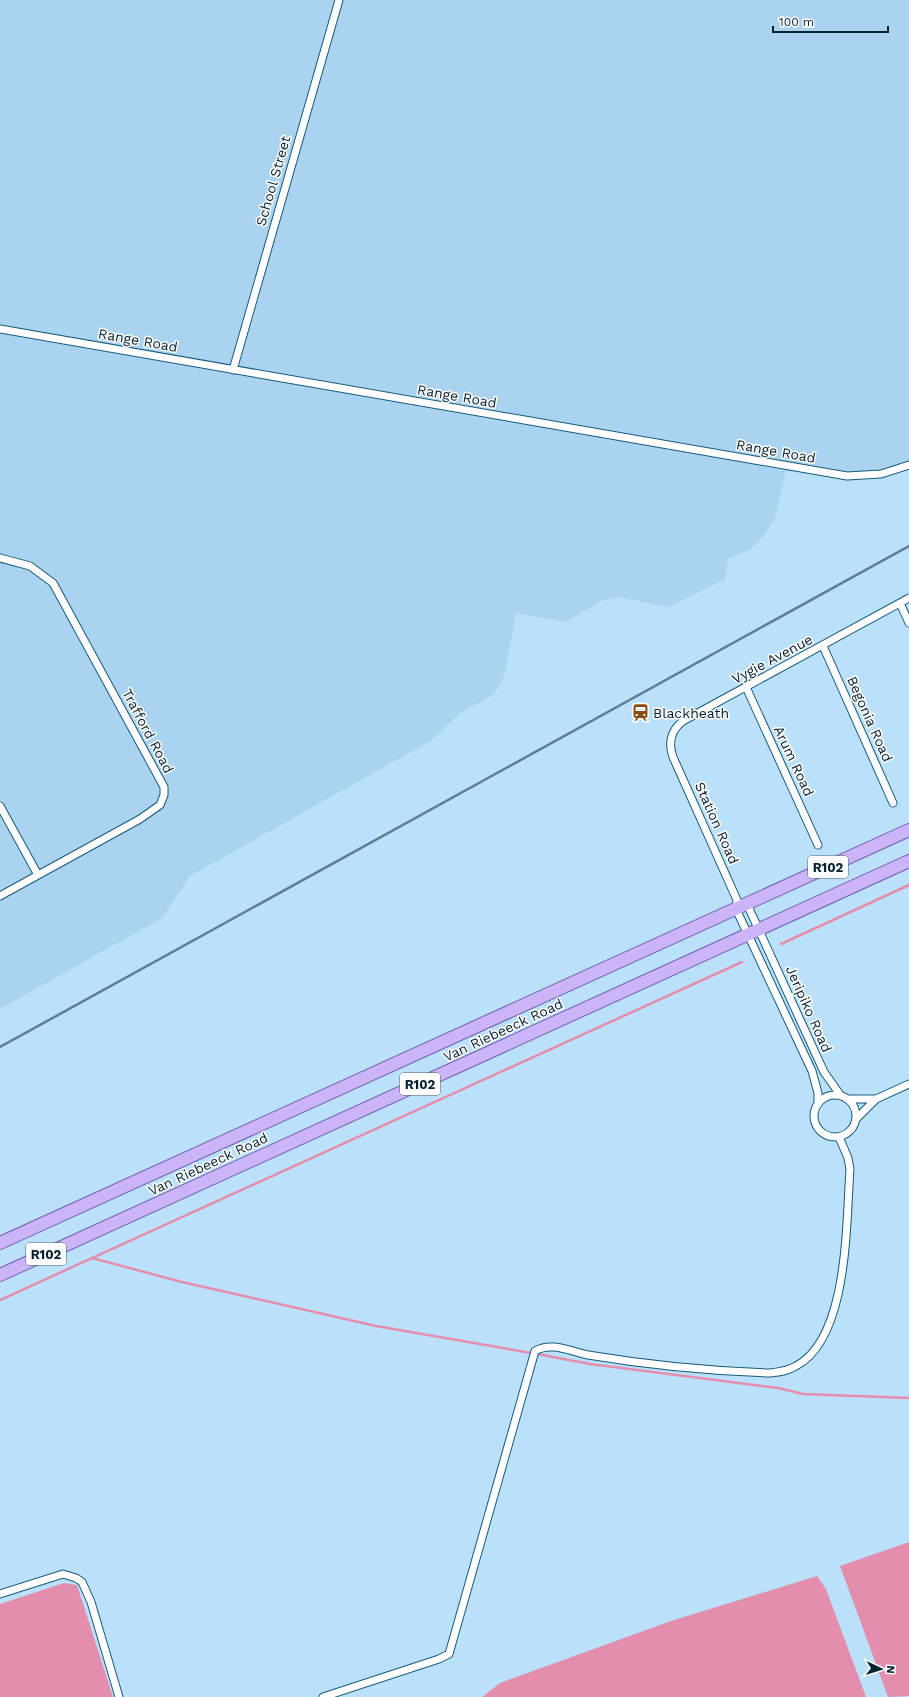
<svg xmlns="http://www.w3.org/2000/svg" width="909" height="1697" font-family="'Work Sans',sans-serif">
	<rect width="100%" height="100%" fill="#bbe1fa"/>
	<!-- built -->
	<path fill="#a9d3ee" d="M0,0h909v466l-62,11 -61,-6 -11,47 -13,20 -11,11 -23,10 -3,20 -57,28 -50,-10 -14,3 -39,22 -49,-9 -10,54 -4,14 -8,13 -35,20 -27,26 -242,136 -28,42 -162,91z"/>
	<!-- water -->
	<path fill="#e38eac" d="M909,1542v154l-21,1 -48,-131z
		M817,1576l9,13 40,108h-384l18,-14 171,-62z
		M64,1583l13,2 36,112h-113v-93z"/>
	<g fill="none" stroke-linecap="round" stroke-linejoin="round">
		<!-- stream -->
		<path stroke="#e38eac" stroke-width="2.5" d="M781,944l128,-59
			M92,1258l90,24 194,44 155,27
			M0,1300l742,-338
			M537,1354l53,10 188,24 25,6 106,4"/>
		<defs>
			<path id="minor" d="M0,329l847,147 34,-2 28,-9
				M233,370l106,-370
				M0,558l30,8 23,17 111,204v8l-4,10 -20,14 -140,77
				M900,603l9,20
				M823,646l70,157
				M746,687l72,158
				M0,806l38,69
				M744,903l3,1 77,168 17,24
				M814 1116a21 21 0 1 1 42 0a21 21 0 1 1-42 0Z
				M847,1099h29
				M818,1104v-11l-6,-22 -76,-162 1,-9 -64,-143c-5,-14 -2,-27 10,-36l226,-123
				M856,1119l20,-20 33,-15
				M0,1594l63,-20 13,4 6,4 9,20 28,95
				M323,1697l116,-38 10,-5 86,-303c16,-10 37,1 53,4 60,10 121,16 182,18 9,-1 18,-2 26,-7 53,-28 50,-144 54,-197l-2,-11 -9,-21"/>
			<path id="primary" d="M0,1243l909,-413
				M0,1275l909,-414"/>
		</defs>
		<!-- minor casing -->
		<use href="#minor" stroke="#145a7e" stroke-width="9"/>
		<!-- primary casing -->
		<use href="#primary" stroke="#6f60b0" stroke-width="14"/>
		<!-- minor -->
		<use href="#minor" stroke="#fff" stroke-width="7"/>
		<!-- primary -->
		<use href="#primary" stroke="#cbb4f8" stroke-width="12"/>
		<!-- rail -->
		<path stroke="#5e7e93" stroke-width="2.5" d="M0,1047l909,-501"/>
	</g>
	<!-- icons -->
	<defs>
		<symbol id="station-bare" viewBox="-9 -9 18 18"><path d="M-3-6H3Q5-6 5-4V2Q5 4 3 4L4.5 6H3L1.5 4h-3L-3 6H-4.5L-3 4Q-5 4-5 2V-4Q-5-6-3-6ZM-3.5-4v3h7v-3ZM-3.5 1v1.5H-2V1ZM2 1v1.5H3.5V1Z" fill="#8c4d12" stroke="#fcfcfc" stroke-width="2.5" paint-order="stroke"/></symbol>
	</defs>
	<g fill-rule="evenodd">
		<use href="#station-bare" x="628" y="700" width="25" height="25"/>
	</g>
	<g text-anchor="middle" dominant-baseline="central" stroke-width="3" stroke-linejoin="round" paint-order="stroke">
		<!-- shield labels -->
		<g fill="#fcfcfc" stroke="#50636e" stroke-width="1">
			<rect x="808" y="856" width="40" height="22" rx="3"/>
			<rect x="400" y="1073" width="40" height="22" rx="3"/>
			<rect x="26" y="1243" width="40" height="22" rx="3"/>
		</g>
		<g font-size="13" font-weight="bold" fill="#062131">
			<text x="828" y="867">R102</text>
			<text x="420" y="1084">R102</text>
			<text x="46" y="1254">R102</text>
		</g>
		<!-- street labels -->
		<g font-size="14" fill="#062131" stroke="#fcfcfc">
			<text transform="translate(273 181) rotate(-74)">School Street</text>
			<text transform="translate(138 340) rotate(10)">Range Road</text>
			<text transform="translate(457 396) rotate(10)">Range Road</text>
			<text transform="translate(776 451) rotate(10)">Range Road</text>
			<text transform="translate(772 659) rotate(-28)">Vygie Avenue</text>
			<text transform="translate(870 719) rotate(66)">Begonia Road</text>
			<text transform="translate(148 731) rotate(62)">Trafford Road</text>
			<text transform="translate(794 761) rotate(65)">Arum Road</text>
			<text transform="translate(717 823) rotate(66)">Station Road</text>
			<text transform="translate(809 1009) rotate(66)">Jeripiko Road</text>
			<text transform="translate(503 1030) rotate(-25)">Van Riebeeck Road</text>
			<text transform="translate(208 1164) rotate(-25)">Van Riebeeck Road</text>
		</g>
		<!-- poi labels -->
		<g font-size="14" fill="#062131" stroke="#fcfcfc" text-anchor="start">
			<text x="653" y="713">Blackheath</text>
		</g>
	</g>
	<!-- north arrow -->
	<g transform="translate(881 1669) rotate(94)" stroke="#fcfcfc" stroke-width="3" paint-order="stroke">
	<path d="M0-3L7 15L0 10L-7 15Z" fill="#062131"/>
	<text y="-6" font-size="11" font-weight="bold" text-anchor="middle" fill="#062131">N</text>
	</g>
	<!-- scale -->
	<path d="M773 26v6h115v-6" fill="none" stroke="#062131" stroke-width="2"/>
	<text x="779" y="26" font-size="12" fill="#062131" stroke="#fcfcfc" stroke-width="3" paint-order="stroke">100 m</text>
</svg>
